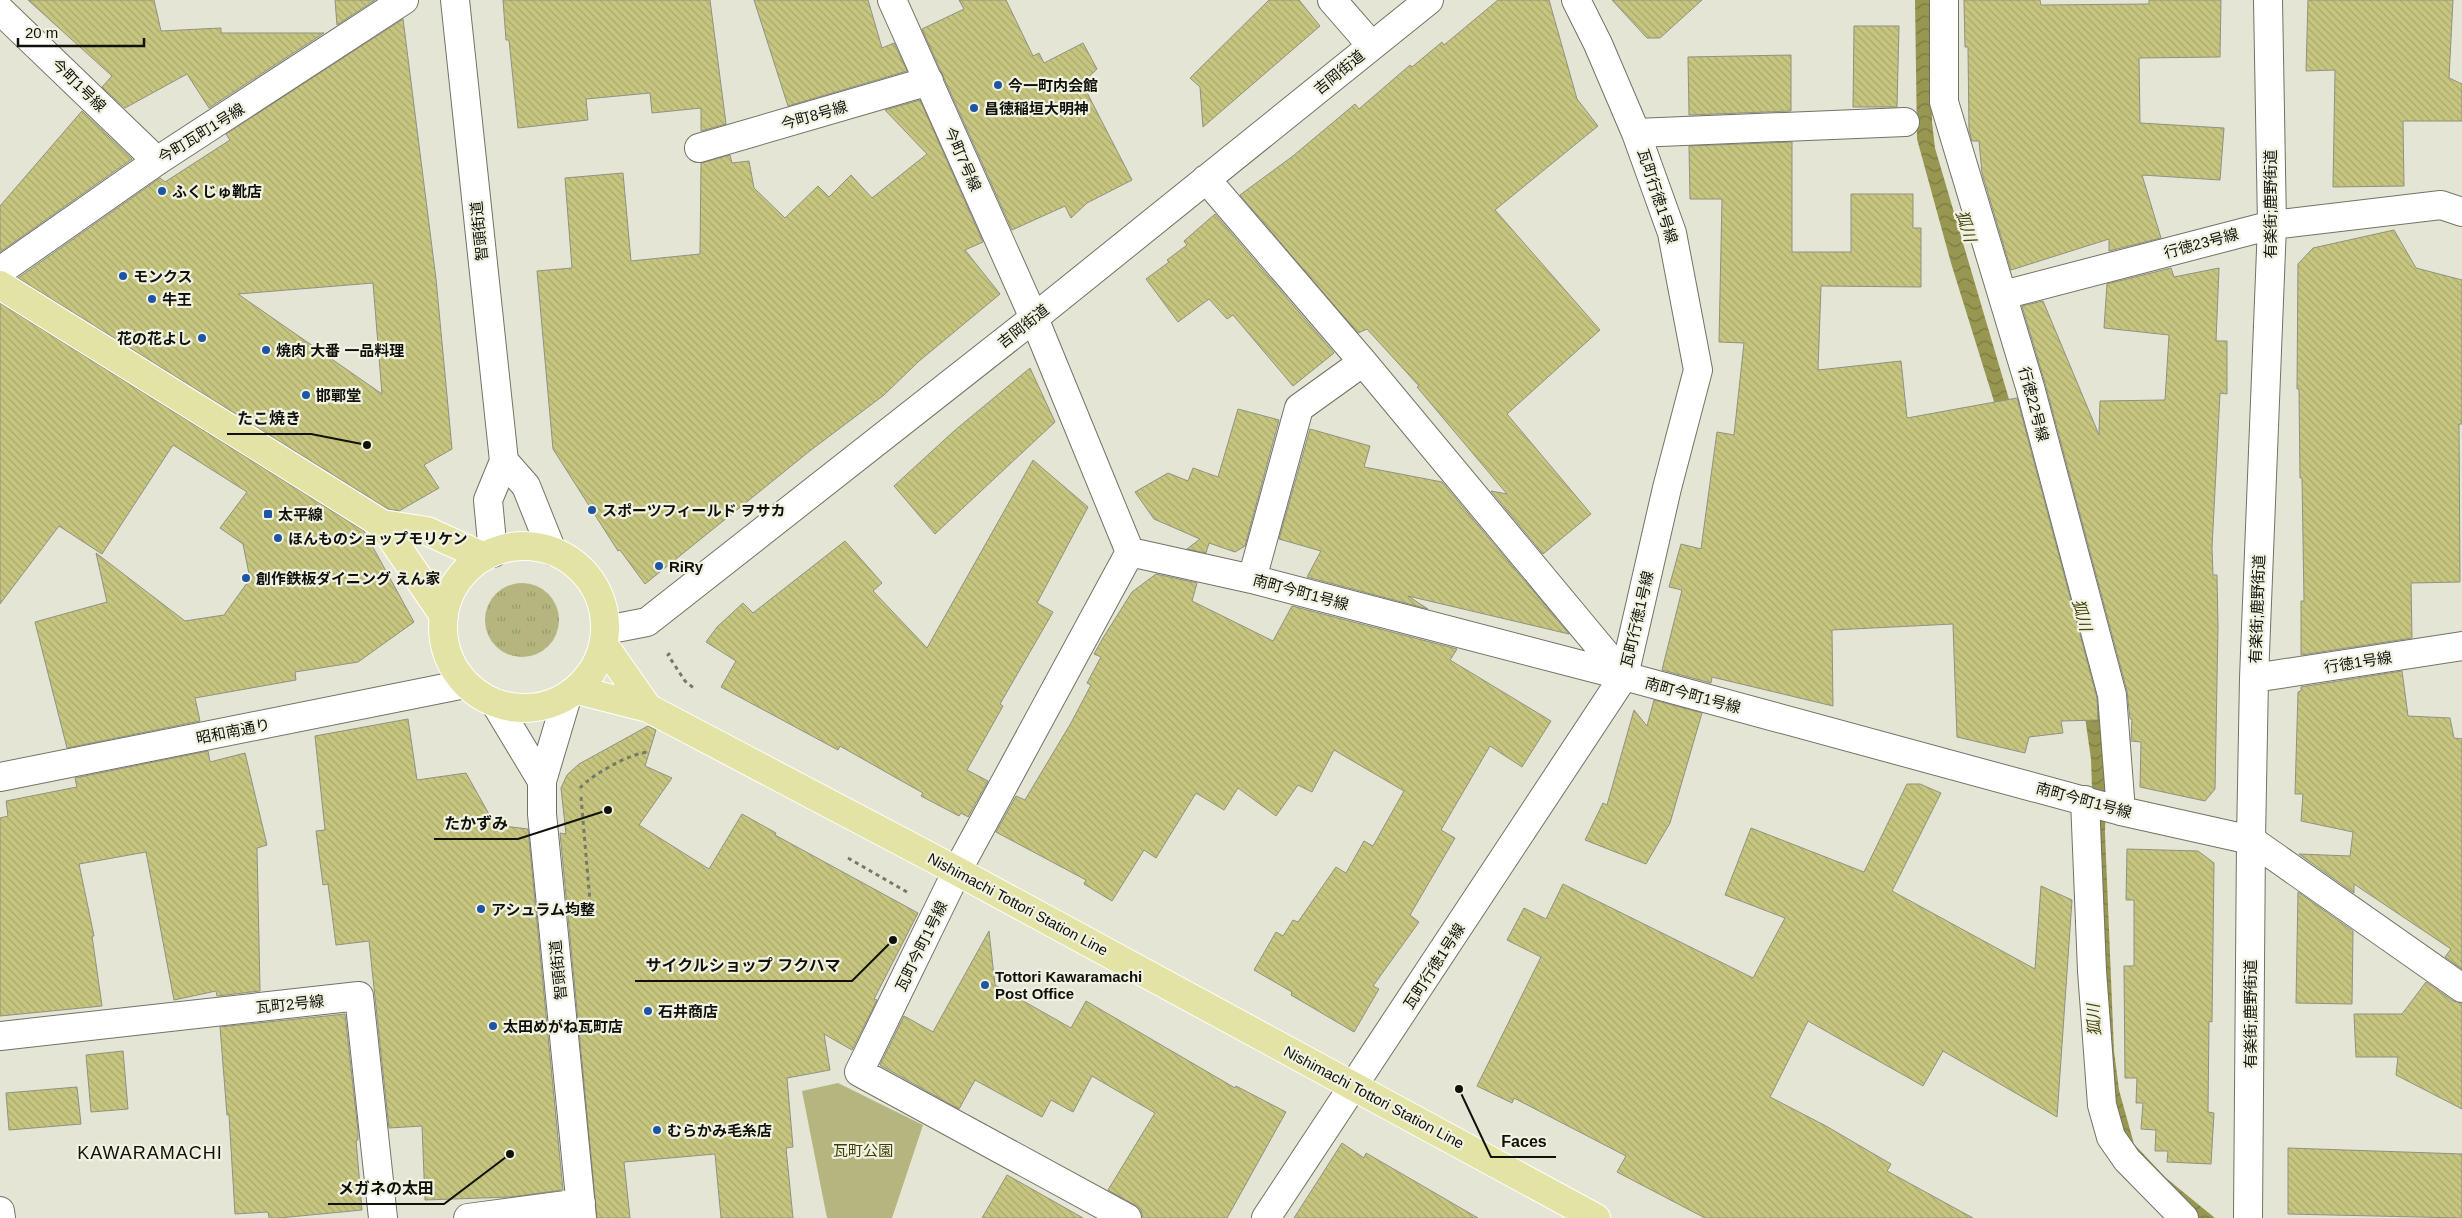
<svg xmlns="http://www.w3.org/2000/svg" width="2462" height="1218" font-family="Arial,'Noto Sans JP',sans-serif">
	<defs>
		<pattern id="grass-tufts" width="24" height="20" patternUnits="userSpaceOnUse" patternTransform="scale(1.25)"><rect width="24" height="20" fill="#b4b57f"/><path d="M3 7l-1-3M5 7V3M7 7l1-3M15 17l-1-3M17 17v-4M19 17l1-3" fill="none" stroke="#9a9b6c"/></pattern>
		<pattern id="water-waves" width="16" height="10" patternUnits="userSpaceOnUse" patternTransform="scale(1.25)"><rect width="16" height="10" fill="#979752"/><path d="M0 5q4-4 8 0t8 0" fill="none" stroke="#7a7a42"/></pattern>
		<pattern id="building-back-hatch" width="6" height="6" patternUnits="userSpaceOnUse" patternTransform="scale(1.25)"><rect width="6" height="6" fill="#c6c680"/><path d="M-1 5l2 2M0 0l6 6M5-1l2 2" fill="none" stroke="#a9a96d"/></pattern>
	</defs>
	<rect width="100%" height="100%" fill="#e4e5d5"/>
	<!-- grass -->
	<path fill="url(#grass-tufts)" d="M485 620a37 37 0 1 1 74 0a37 37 0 1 1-74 0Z"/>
	<!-- park -->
	<path fill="#b4b57f" d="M838,1083l85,42 -31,93h-65l-25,-127z"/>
	<!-- water -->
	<path fill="url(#water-waves)" d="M1915,0h16l1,122 3,26 160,543 12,64 -2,78 9,218 5,39 15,54 32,34 49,40h-16l-33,-25 -44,-47 -15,-51 -12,-214 -4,-122 -7,-49 -74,-257 -59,-190 -34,-124z"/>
	<!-- building -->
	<path fill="url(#building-back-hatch)" stroke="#919183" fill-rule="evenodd" d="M28,0h126l7,31 60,-3v5h103l-115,75 -22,-34 -62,34 -23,-21 10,-11z
		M335,0h40l-38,25z
		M503,0h207l16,124 -25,7v-23l-49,5 -2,-20 -64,6 2,21 -70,8 -9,-88h-3z
		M754,0h114l14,48 12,-5 13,28 -119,35z
		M959,0h47l27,56 6,-3 5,10 39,-20 14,26 -15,14 50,97 -45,23 -16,15 -6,-12 -53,24 -90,-201 42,-20z
		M1269,0h30l21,26 -117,101 -3,-40 -10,-9z
		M1498,0h51l28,99 21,27 -103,84 105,120 -93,84 84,100 -48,40 -52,-63 16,3 -90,-107 2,-1 -52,-57 -9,4 -118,-138 53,-39 62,-52 4,5 51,-44 2,2 30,-25 2,3z
		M1612,0h90l-42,38h-13z
		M1964,0h76l1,5 108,-1v-4h72l-1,57 -81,1 1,65 84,5 -4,52 -78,-5 19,63 -52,13v-12l-98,31 -29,-97 -3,-32h-7l-3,-11 -1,-83h-3z
		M2308,0h145l-4,78 13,6v37h-59l1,65 -71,1 2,-117 -29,1z
		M403,19l33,260 16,170 -28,16 15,23 -40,23 -11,-2 -370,-231 142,-100 5,4 65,-42 -4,-6zM373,283l9,111 -144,-100z
		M1854,26h45l-2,81h-44z
		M1791,55v56l-102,4 -1,-58z
		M920,100l63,142 -18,8 35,44 -82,68 -34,33 -73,55 -166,134 -25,-34 -2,1 -65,-102 -16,-178 35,-3 -7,-90 58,-5 8,88 69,-7 1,-91 29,-8 2,8 17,-2 5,27 31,30 33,-32 11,11 22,-22 21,23 55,-44 -42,-44z
		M82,111l50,48 -132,93v-46z
		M1792,142v110h59v-58h62v34h8v59l-100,-1 -3,84 83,-9 6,57 110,-20 80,300 1,22 -37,1 2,12 -34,4 -4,16 -68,-16 -4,-113 -121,6 1,76 -121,-29 -1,6 -49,-13 20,-80 -13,-3 12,-43 20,5 16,-117 17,3 10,-92 -25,-1 3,-143h-32l-1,-53z
		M1215,214l119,139 -41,33 -60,-71 -6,4 -18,-20 -31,23 -32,-43 23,-17 -2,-2 20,-15 -3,-4z
		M2394,230l22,38 46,12v144h-3l1,158 -49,1 1,55 -111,17v-54h3l-2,-123h-2l-1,-89h-2l1,-125 15,-16z
		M2171,268l3,9 45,-9 -3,73h11v53l-7,-1 -8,155 1,27h4l1,52 -3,162 -10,12 -65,-14 1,-45 -10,-1 1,-22h-2l-3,-28 -82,-308 -23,-77 21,-5 56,134 1,-34 65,-1 4,-65 -65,-7 3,-44z
		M0,303l364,228 50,91 -56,40 -63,10 1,8 -101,18 5,23 -133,27 -32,-126 72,-20 -11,-49 89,68 39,-6 26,-36 -7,-35 -23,-16 27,-36 -74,-47 -71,109 -43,-28 -59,78z
		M1030,368l25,54 -120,112 -41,-48 60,-55z
		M1238,409l41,11 -34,126 -10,6 -26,-9 -3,10 -19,-4 13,-10 -46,-20 -19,-27 33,-19 20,8 5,-13 25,9z
		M1310,429l60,17 -6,21 78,15 127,152 -161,-38 20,13 -121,-32 14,-26 -42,-12z
		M1033,460l55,47 -51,96 16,9 -53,92 3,2 -36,64 21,11 -20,36 -7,-4 -2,3 -38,-20 2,-3 -83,-47 -2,4 -117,-63 15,-26 -30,-19 11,-15 26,-24 10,10 92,-72 37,42 -9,8 54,57z
		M1156,574l41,9 -5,18 81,40 19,-35 165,43 -7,11 101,61 -29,46 -32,-21 -49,84 14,8 -45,77 9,7 -46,64 6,3 -25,43 -63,-37 1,-3 -38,-22 22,-38 7,4 10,-16 5,2 38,-55 10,6 18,-32 9,5 31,-55 -70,-41 -22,42 -14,-7 -22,31 -38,-28 -14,22 -28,-17 -40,65 -12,-8 -32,51 -28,-17 2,-4 -90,-48 20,-36 9,4 46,-77 20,-38 -4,-2 14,-26 -7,-3 9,-16 29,-46z
		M2402,671l6,45 42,2 4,20 8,1v230l-17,-12 6,-8 -97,-65v9l-55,-39 51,2 3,-24 -52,-11 2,-27h-8l3,-102 3,-1v-4z
		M1654,700l48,13 -32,110 -24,41 -61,-24 18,-37 4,2 27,-95 13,16z
		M408,719l9,61 49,-7 29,52 33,4 35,361 -53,7 -85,3 -3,-74 -33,2 -20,-187 -33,4 -8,-61 -5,1 -7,-54 9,-1 -10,-94z
		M648,726l8,4 -11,36 27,12 -33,47 70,44 33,-55 34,19 -1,2 143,78 -44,86 3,1 -25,50 -28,-16 6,36 -43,8 6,69 -7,1 7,70h-72l-6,-64 -91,8 6,56h-33l-37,-385 6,1 -5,-46 6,-13 12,-11z
		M208,751l2,11 35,-9 22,92 -10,3 3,143 -43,5 -1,-5 -42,9 -28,-148 -67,12 15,72h-2l10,70 -102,10v-198l8,-2 -2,-15 71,-14 -2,-9z
		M1907,784h13l21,9 -49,98 143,78 6,-83 31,14 -15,217 -114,-66 -20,35 -115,-65 -38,76 56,29 65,38 -4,7 86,47h-268l-88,-46 9,-16 -112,-58 -2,5 -35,-17 64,-129 -34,-17 17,-32 22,11 17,-35 190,94 32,-60 -60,-23 26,-67 113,44z
		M2127,849l71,2 16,12 -2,159 -3,-1 -1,91 6,1 -3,51 -44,-2 1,-11h-13l1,-21 -15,-1 2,-26h-7l1,-25h-12l-1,-112h10v-66h-8z
		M2298,892l55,39 -1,73 -56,-1z
		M989,931l6,54 76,43 15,-27 149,87 1,-2 50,26 -59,106h-84l-2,-8 -6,-5 -27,-15 47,-77 -63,-37 -19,36 -22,-12 -9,17 -67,-37 -16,29 -79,-44 24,-49 29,16z
		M2426,982l27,19 9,2v106l-66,-34 2,-18h-42l-2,-43h48z
		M345,1014l13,117v9h-2l6,70 -83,8h-10l-1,-6 -33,2 -6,-99h-2l-7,-88z
		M123,1051l5,58 -37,3 -5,-57z
		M77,1087l4,37 -72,6 -3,-37z
		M1342,1143l22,15 2,-5 112,65h-184z
		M2288,1148l174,6v64l-174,-4z
		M1007,1175l76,43h-101z"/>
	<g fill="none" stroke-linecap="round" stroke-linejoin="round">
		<defs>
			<path id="minor" d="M455,0l49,461 -16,39 5,53
				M892,0l142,318 96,234 122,27 372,97 497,135 130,29 211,148
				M1332,0l40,46
				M1944,0v102l86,285 82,308 9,116
				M0,10l157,151
				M1636,133l269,-11
				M699,148l230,-67
				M1206,179l157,183 261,314
				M0,271l157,-110 247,-161
				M2003,295l269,-70 169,-20 21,7
				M504,461l22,25 26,65
				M1252,579l47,-171 64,-46
				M606,630l41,-8 387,-304 395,-318
				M2254,678l208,-32
				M567,697l-25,84v33l40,404
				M495,703l47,78
				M0,777l465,-93
				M2085,800l7,171 10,134 9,32 16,23 57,58
				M0,1036l359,-40 24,222
				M0,1211l1,7
				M468,1218l113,-15
				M1127,1218l-268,-146 98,-201 173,-319
				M1266,1218l358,-542 43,-188 31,-118 -26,-137 -36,-100 -38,-89 -22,-44
				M2248,1218l3,-378 3,-162 18,-453 -4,-225"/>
			<path id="major" d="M0,285l382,239 62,92
				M382,524l45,7 57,26
				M443 627a81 81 0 1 1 162 0a81 81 0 1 1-162 0Z
				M604,645l44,63
				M577,690l71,18 309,163 639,347"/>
		</defs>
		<!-- minor casing -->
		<use href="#minor" stroke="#727365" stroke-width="30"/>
		<!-- major casing -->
		<use href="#major" stroke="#fff" stroke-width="30"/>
		<!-- path -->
		<path stroke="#77786d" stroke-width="3" stroke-dasharray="4 4" stroke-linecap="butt" d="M670,653l-2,2 17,26 10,8
			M580,788c11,-13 52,-36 70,-36
			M581,797l10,116
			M848,858l59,34"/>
		<!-- minor -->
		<use href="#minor" stroke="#fff" stroke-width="28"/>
		<!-- major -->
		<use href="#major" stroke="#e3e3a5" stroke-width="28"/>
	</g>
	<!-- markers -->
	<g fill="#1d54a6" stroke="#f1f2e2" stroke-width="2">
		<circle cx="998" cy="85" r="5"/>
		<circle cx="974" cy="108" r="5"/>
		<circle cx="162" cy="191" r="5"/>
		<circle cx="123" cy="276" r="5"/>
		<circle cx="152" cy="299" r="5"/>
		<circle cx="202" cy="338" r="5"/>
		<circle cx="266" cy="350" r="5"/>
		<circle cx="306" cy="395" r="5"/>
		<circle cx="592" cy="510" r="5"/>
		<rect x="263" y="509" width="10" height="10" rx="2.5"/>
		<circle cx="278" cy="538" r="5"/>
		<circle cx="659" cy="566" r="5"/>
		<circle cx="246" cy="578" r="5"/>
		<circle cx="481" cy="909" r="5"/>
		<circle cx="985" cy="985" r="5"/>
		<circle cx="648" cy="1011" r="5"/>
		<circle cx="493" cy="1026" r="5"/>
		<circle cx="657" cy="1130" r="5"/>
	</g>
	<g text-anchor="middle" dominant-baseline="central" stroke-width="4.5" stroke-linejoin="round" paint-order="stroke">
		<!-- street labels -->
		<g font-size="15" fill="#10110b" stroke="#f1f2e2">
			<text transform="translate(1339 72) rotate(-39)">吉岡街道</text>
			<text transform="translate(79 85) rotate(44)">今町1号線</text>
			<text transform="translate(814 115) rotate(-16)">今町8号線</text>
			<text transform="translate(201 133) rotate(-32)">今町瓦町1号線</text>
			<text transform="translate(963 159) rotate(66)">今町7号線</text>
			<text transform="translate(1658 196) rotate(72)">瓦町行徳1号線</text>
			<text transform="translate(2270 204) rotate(-90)">有楽街;鹿野街道</text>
			<text transform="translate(479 231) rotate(-96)">智頭街道</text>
			<text transform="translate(2201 243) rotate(-15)">行徳23号線</text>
			<text transform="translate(1023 326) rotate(-38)">吉岡街道</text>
			<text transform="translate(2034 404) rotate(75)">行徳22号線</text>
			<text transform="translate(1301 592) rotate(15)">南町今町1号線</text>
			<text transform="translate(2257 609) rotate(-88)">有楽街;鹿野街道</text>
			<text transform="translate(1637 619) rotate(-77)">瓦町行徳1号線</text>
			<text transform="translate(2358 662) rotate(-9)">行徳1号線</text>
			<text transform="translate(1693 695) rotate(15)">南町今町1号線</text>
			<text transform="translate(233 731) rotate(-11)">昭和南通り</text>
			<text transform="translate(2084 800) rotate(15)">南町今町1号線</text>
			<text transform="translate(1018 904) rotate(28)">Nishimachi Tottori Station Line</text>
			<text transform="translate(921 946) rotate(-64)">瓦町今町1号線</text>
			<text transform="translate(1434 966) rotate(-57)">瓦町行徳1号線</text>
			<text transform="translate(558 970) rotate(-96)">智頭街道</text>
			<text transform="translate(290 1004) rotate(-6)">瓦町2号線</text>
			<text transform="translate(2250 1014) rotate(-90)">有楽街;鹿野街道</text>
			<text transform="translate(1374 1097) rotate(28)">Nishimachi Tottori Station Line</text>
		</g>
		<!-- poi labels -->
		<g font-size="15" font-weight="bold" fill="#10110b" stroke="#f1f2e2" text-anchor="start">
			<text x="1008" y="85">今一町内会館</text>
			<text x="984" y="108">昌徳稲垣大明神</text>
			<text x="172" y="191">ふくじゅ靴店</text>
			<text x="133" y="276">モンクス</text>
			<text x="162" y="299">牛王</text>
			<text x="192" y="338" text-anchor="end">花の花よし</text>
			<text x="276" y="350">焼肉 大番 一品料理</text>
			<text x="316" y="395">邯鄲堂</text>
			<text x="602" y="510">スポーツフィールド ヲサカ</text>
			<text x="278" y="514">太平線</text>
			<text x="288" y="538">ほんものショップモリケン</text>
			<text x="669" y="566">RiRy</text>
			<text x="256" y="578">創作鉄板ダイニング えん家</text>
			<text x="491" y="909">アシュラム均整</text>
			<text x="995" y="976">Tottori Kawaramachi<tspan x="995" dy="17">Post Office</tspan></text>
			<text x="658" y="1011">石井商店</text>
			<text x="503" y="1026">太田めがね瓦町店</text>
			<text x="667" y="1130">むらかみ毛糸店</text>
		</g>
		<!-- park labels -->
		<g font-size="15" fill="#3e3d04" stroke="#f1f2e2">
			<text x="863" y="1150">瓦町公園</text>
		</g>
		<!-- water labels -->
		<g font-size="16" font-style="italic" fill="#44430c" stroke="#f1f2e2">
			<text transform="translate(1966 226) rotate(73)">狐川</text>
			<text transform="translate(2082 615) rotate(75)">狐川</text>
			<text transform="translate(2094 1020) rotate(-93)">狐川</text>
		</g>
		<!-- quarter labels -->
		<g font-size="18" letter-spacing="1" fill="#10110b" stroke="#f1f2e2">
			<text x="150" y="1153">KAWARAMACHI</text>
		</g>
	</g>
	<!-- callouts -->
	<path fill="none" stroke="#10110b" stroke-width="2" d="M367 445L311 434H227M608 810L518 839H434M893 940L852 981H635M1459 1089L1491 1157H1556M510 1154L444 1204H328"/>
	<g fill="#10110b" stroke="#f1f2e2" stroke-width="2">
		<circle cx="367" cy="445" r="5"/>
		<circle cx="608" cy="810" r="5"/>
		<circle cx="893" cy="940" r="5"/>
		<circle cx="1459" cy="1089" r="5"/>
		<circle cx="510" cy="1154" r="5"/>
	</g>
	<g font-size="16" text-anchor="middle" font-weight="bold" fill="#10110b" stroke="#f1f2e2" stroke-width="4.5" stroke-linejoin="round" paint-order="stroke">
		<text x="269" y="424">たこ焼き</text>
		<text x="476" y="829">たかずみ</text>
		<text x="743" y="971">サイクルショップ フクハマ</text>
		<text x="1524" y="1147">Faces</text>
		<text x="386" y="1194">メガネの太田</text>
	</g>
	<!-- scale -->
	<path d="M18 38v8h126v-8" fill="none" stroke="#10110b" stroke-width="2.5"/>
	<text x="25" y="38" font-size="15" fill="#10110b" stroke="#f1f2e2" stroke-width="4" paint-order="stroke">20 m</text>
</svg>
